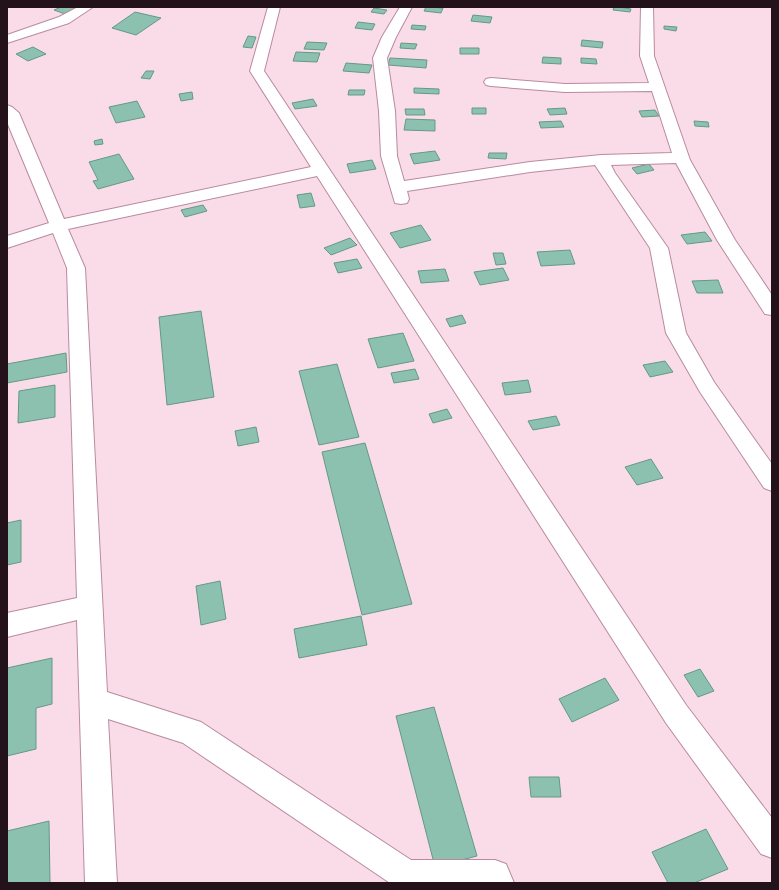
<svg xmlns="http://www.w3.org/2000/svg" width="779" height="890" font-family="Mulish,sans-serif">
	<rect width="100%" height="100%" fill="#fadce8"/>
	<!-- building -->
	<path fill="#8bc1ae" stroke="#649987" d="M61,7h20l-13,8 -14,-5z
		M426,7h3l14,1 -2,5 -17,-2z
		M614,7h5l12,2 -1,3 -17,-2z
		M374,8l13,2 -3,4 -13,-2z
		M135,12l26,6 -25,17 -24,-7z
		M473,15l19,2 -2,6 -19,-2z
		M358,22l17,2 -3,6 -17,-2z
		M412,25l14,1 -1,4 -14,-1z
		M664,26l13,1 -1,4 -12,-2z
		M248,36l8,1 -4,11 -9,-1z
		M582,40l21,2 -1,6 -21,-2z
		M307,42l20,1 -3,7 -20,-1z
		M401,43l16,1 -2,5 -15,-1z
		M33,47l13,7 -18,7 -12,-7z
		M460,48h19v6h-19z
		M296,52l24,1 -3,9 -24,-1z
		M543,57l18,1v6l-19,-1z
		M390,58l37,2 -1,8 -38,-3z
		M581,58l15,1 1,5 -16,-1z
		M346,63l26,2 -3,8 -26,-2z
		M146,71h8l-4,8 -9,-1z
		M414,88l25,1v5l-25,-1z
		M349,90h16l-1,5h-16z
		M192,92l1,7 -12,2 -2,-7z
		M313,99l4,7 -22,3 -3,-6z
		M137,101l8,16 -29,6 -7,-16z
		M472,108h14v6h-14z
		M565,108l2,6 -17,1 -3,-6z
		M405,109h19l1,6h-19z
		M655,110l4,6 -17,1 -3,-6z
		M406,119l29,1v11l-31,-1z
		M561,121l3,6 -23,1 -2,-6z
		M694,121l14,1 1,5 -14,-1z
		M102,139l1,5 -8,1 -1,-4z
		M435,151l5,9 -26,4 -4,-10z
		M489,153h18l-1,6 -18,-1z
		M119,154l15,25 -36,10 -5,-8 5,-1 -9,-18z
		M372,160l4,9 -26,4 -3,-9z
		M649,164l5,6 -17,4 -5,-6z
		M311,193l4,13 -15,2 -3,-13z
		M203,205l4,6 -22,6 -4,-7z
		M421,225l10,15 -31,8 -10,-15z
		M705,232l7,9 -25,3 -6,-9z
		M350,238l7,7 -26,10 -7,-7z
		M570,250l5,14 -34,2 -4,-14z
		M493,253h10l3,11 -10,1z
		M357,259l5,9 -24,5 -4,-10z
		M503,268l6,12 -29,5 -6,-13z
		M445,269l4,12 -28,2 -3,-12z
		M718,280l5,13h-26l-5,-12z
		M201,311l13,86 -47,8 -8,-88z
		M462,315l4,8 -16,4 -4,-8z
		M403,333l11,28 -36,7 -10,-29z
		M66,353l1,19 -60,11v-19z
		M665,361l8,11 -23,5 -7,-12z
		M337,364l22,73 -40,8 -20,-74z
		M415,369l4,10 -25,4 -3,-10z
		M528,380l3,12 -26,3 -3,-12z
		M55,385v32l-37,6 1,-32z
		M447,409l5,9 -19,5 -4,-9z
		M556,416l4,9 -27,5 -5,-9z
		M256,427l3,15 -21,4 -3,-15z
		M365,443l47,161 -50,11 -40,-163z
		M651,459l12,19 -26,7 -12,-18z
		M21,520v42l-14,3v-42z
		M220,581l6,38 -25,6 -5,-39z
		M361,616l6,29 -68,13 -5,-29z
		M52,658v46l-16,4v41l-29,7v-88z
		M700,669l14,22 -16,6 -14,-22z
		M605,678l14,22 -47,22 -13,-23z
		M434,707l43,149 -42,11 -39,-151z
		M529,777h30l2,20h-30z
		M49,821l1,62h-43v-52z
		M706,829l22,40 -34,14h-26l-16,-31z"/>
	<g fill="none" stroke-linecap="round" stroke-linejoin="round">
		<defs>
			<path id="minor" d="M78,7h15l-24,16 -62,20v-8l52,-18z
				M268,7h12l-16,64 422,634 86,113v40l-11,-4 -95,-131 -349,-547 -249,53 17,39 22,424 94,30 210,138h84l11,4 8,19h-124l-207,-140 -75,-24 9,164h-32l-8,-263 -70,17v-24l70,-15 -10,-330 -14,-35 -46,15v-12l42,-13 -42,-101v-17l5,2 7,6 45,106 247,-52 -61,-96z
				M400,7h12l-16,30 -9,21 8,53 2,45 7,25 126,-19 71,-7 71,-2 -20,-62 -87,1 -74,-6 -5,-1 -2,-3 2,-3 5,-1 74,6 84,-1 -9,-27 1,-49h12l1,49 36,104 45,80 37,55v20l-7,-1 -48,-74 -41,-77 -65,2 4,8 53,75 18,85 28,49 58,82v27l-8,-3 -64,-96 -34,-59 -16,-85 -55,-83 -65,7 -123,19 2,8 -2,4 -6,1 -6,-1 -14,-47 -2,-45 -6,-53 9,-21z"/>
		</defs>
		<!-- minor casing -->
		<use href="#minor" stroke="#b98a9f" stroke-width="2"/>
		<!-- minor -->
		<use href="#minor" fill="#fff" fill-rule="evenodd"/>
	</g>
	<!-- border -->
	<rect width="779" height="890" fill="none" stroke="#23121a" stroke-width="16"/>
</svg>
